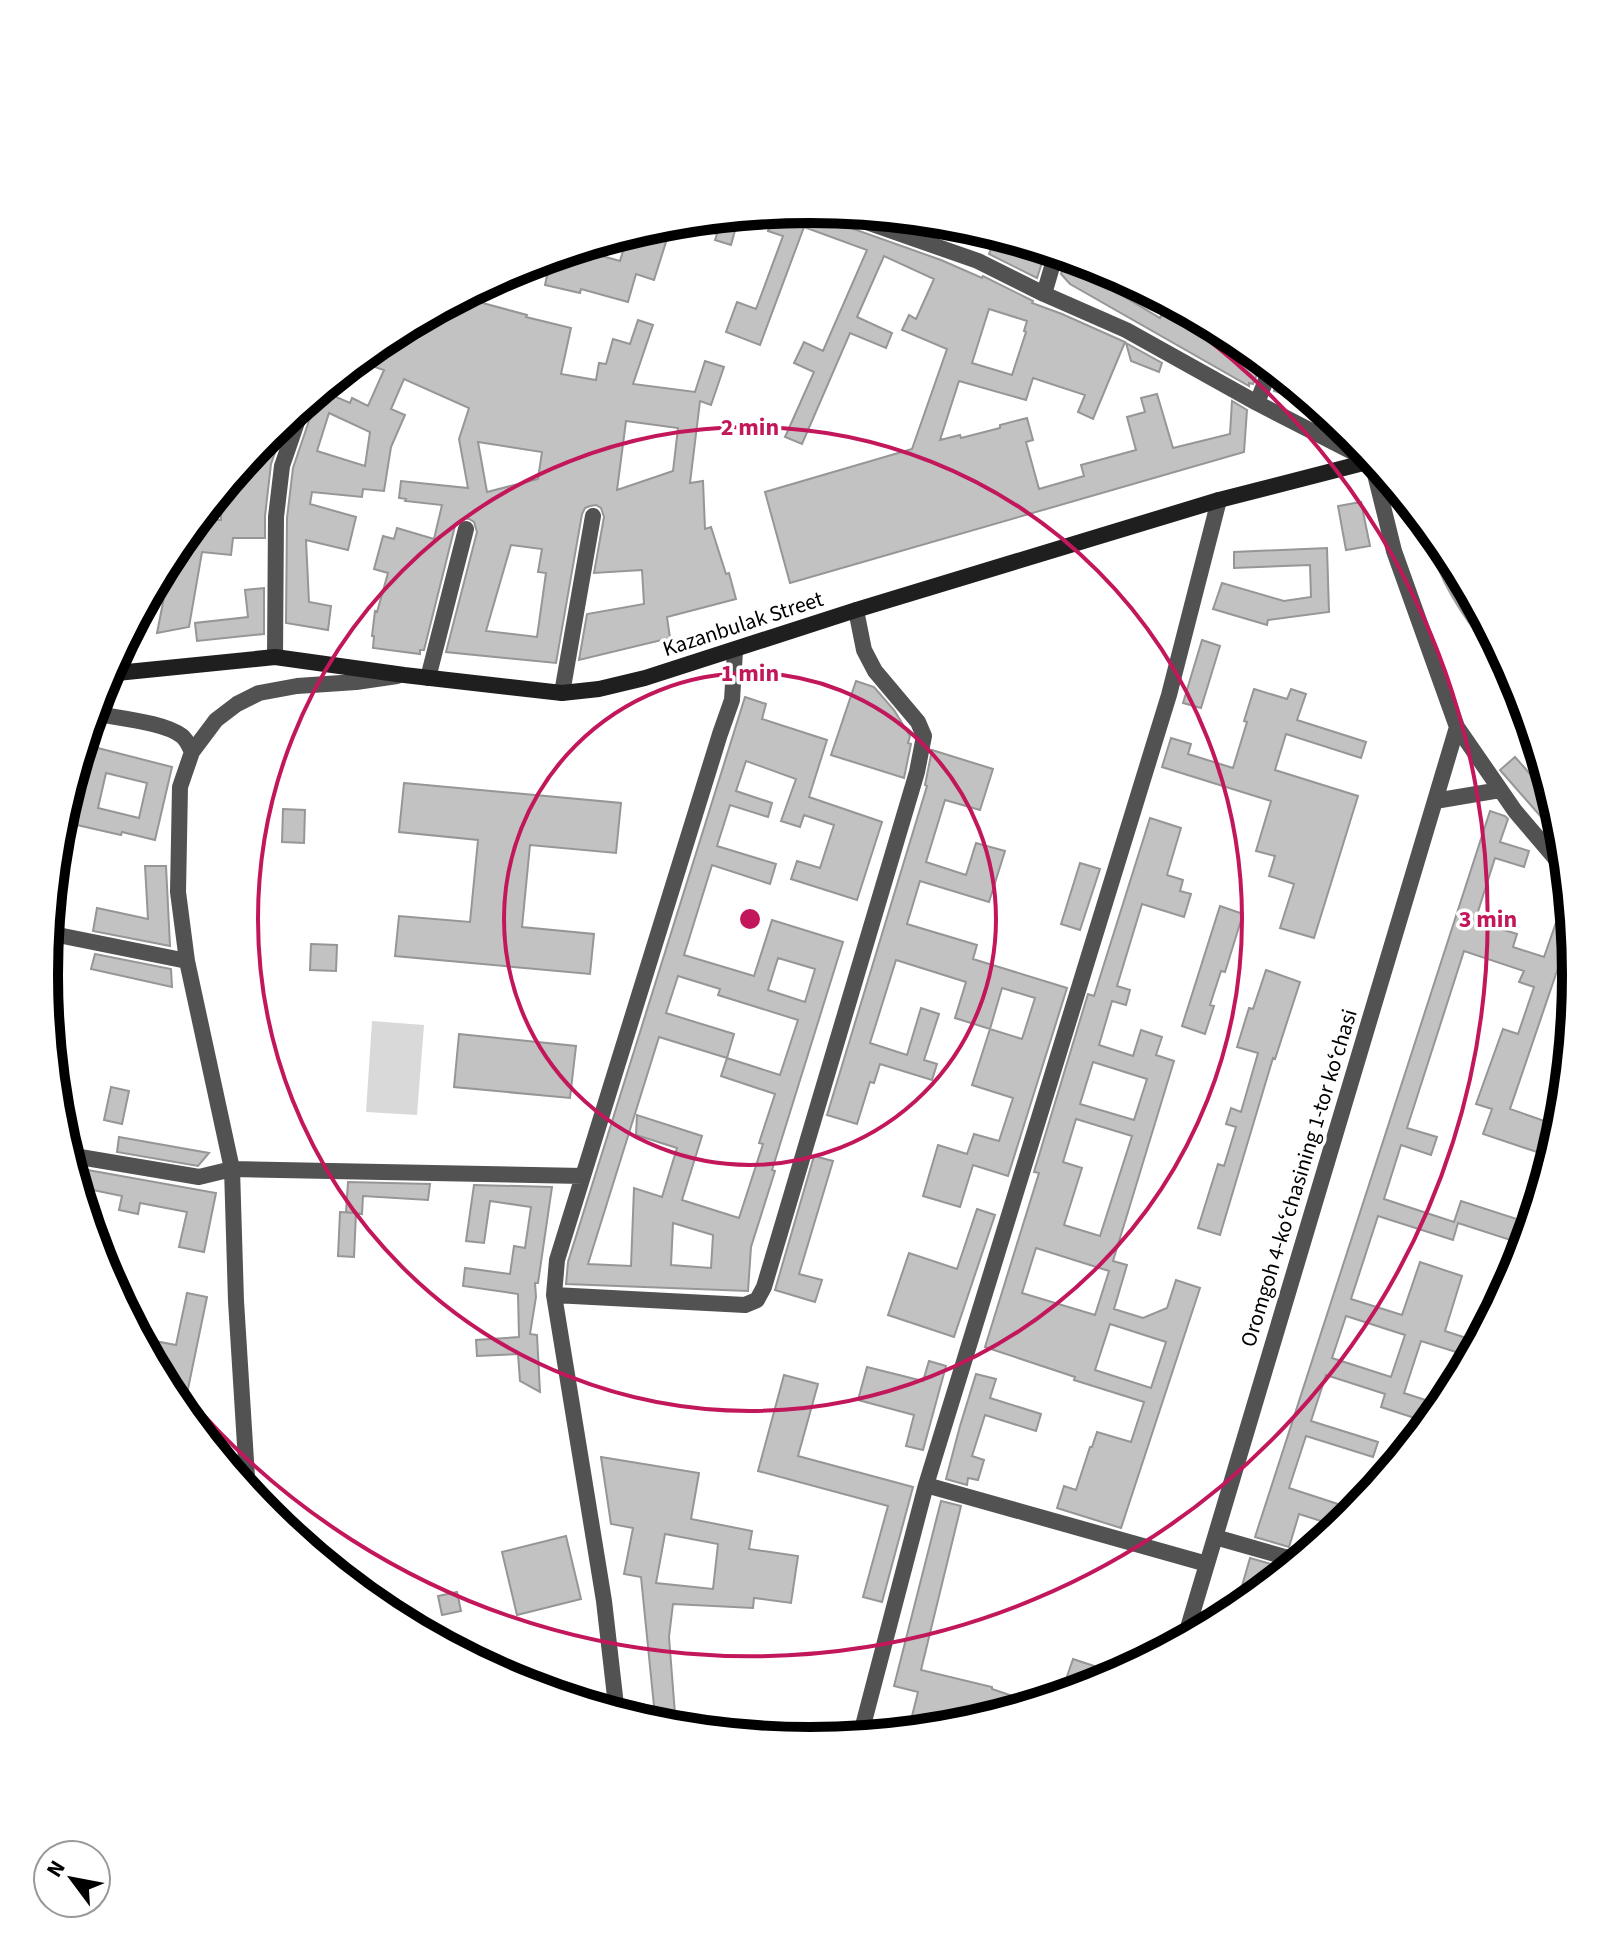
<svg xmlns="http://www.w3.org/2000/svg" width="1621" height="1951" font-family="'Source Sans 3',sans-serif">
	<rect width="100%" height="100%" fill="#fff"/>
	<!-- green -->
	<path fill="#d9d9d9" d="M372,1021l52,4 -7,90 -51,-3z"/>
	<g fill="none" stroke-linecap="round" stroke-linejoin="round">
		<!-- canal -->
		<path stroke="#a0a0a0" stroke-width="22" d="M1437,536c12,41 33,75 60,106"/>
	</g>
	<!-- building -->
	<path fill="#c2c2c2" stroke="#969696" stroke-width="2" fill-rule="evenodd" d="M811,209l14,5 6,7 110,39 41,18 1,-2 50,25 -1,2 30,11 63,28 -32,77 -15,-7 7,-17 -52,-17 -7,22 -67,-19 -19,59 20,-5 1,3 39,-10v-3l27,-7 6,22 -7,2 13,47 45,-13 -3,-11 55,-15 -9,-33 18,-5 -4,-14 16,-4 16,54 57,-14 2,-33 15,9 -3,42 -454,131 -25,-91 147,-43 35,-100 -45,-19 7,-15 7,4 18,-40 -50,-23 -27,61 35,16 -6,15 -36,-15 -48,111 -17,-7 29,-65 -20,-9 10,-21 19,9 44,-101 -63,-23 -44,118 -34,-13 11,-30 19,7 27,-73 -15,-5 5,-16 -5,-2zM989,309l38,12 -3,10 2,1 -14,43 -40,-12z
		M739,216l-8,29 -16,-5 2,-6 -39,-10v-2z
		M672,223l-18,57 -18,-6 -8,28 -47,-13 -1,4 -35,-8 6,-28 26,-8 43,12 8,-27 33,-10z
		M996,235l50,15 -9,28 -48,-24z
		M1067,256l15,5 -2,6 48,26 -3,4 35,21 8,-16 15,8 -1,2 61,32 20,16 -10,24 -4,-1v3l-179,-102 -9,-10z
		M484,285l-5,17 48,13 -1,2 45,11 -10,46 35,6 3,-17 7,1 7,-25 17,5 8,-24 15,5 -20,59 62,8 10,-31 19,6 -13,38 -11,-4 -10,82 13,-2 2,48 6,-2 15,47 3,-1 7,26 -69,18 3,21 -91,22 8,-46 57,-10 -2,-34 -48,3 10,-56 -3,-9 -5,-3 -6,1 -5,2 -3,6 -26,149 -110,-11 31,-120 -3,-10 -5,-3 -5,-1 -5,3 -4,5 -31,124h-4v4l-47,-6 1,-12h-2l3,-25 2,1 11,-39 -14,-4 9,-33 11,3 3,-11 37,11 8,-34 -37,-4 1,-2 -7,-1 2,-17 67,7 -9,-49 10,-31 -65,-29 -13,30 14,6 -14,32 -7,44 -21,-2 -1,8 -50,-5 -2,12 46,13 -8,33 -42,-10 3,62 22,4 -3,24 -42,-7 1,-105 6,-50 20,-59 -1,-11 5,-4 16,5 1,-3 16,7 2,-5 16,8 16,-36 -27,-9 28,-23 58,-31 12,5 4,-13zM329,413l41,19 -5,34 -48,-15zM626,421l52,7 -5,43 -56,19zM478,442l64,10 -4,27 -51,13zM511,545l31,4 -4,23 8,1 -9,64 -51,-6z
		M1126,343l36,20 -3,9 -28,-11z
		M1280,374l36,30 -1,1 -41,-14z
		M287,419l-16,45 -6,52v22h-32l-2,17 -29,-3 -13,75 -32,6 10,-51 5,1 7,-40 19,-23h23l1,-30 47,-57z
		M1361,502l9,44 -24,4 -8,-44z
		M1327,548l2,64 -61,8 -1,5 -54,-16 9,-26 62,18 27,-4 -1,-32 -76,3v-16z
		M264,588v46l-67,7 -2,-18 53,-6 -3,-27z
		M1202,640l18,6 -19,62 -18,-5z
		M856,681l18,6 20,23 16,26 -2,7 3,1 -7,34 -73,-23z
		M1254,689l33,10 4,-10 15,5 -9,26 69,22 -5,16 -75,-24 -11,36 83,26 -44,142 -34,-10 14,-44 -25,-8 6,-20 -19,-5 15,-50 -109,-34 9,-29 20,6 -3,10 45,14 14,-46 -3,-1z
		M745,697l21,7 -4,15 65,21 -18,57 73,25 -25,78 -66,-21 6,-18 23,7 14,-43 -30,-10 -4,12 -19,-6 15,-42 -50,-18 -10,30 36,12 -4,14 -38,-12 -13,41 59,18 -6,20 -58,-19 -28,90 70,21 18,-56 71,22 -71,228 3,1 -24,76 -3,44 -182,-7 2,-22zM778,958l37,11 -10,33 -37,-12zM678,976l42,13 -2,6 80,25 -18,55 -53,-17 7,-24 -68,-21zM659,1037l68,21 -6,18 54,18 -16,49 4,1 -24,74 -57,-18 20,-64 -65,-21 -1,20 41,13 -15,49 -28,-9 -3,78 -43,-2zM673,1223l40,12 -2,33 -40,-3z
		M86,745l86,22 -17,73 -33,-8 -1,3 -53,-12zM106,773l41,10 -8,35 -41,-10z
		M932,750l61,19 -13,41 -35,-10 -19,62 40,13 10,-32 29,8 -16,51 -69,-21 -13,43 70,21 -4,14 94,29 -59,188 -35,-11 -13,42 -37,-11 15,-51 29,9 7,-20 25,7 14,-43 -41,-13 18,-56 32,10 13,-41 -33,-10 -12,41 -35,-11 11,-36 -70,-22 -26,83 37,12 14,-47 18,6 -15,46 13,4 -5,16 -52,-16 -6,19 -4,-1 -13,42 -30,-9 100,-329 -2,-1z
		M1515,757l40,45 7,24 2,17 -64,-73z
		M404,783l217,20 -5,50 -86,-8 -8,82 72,7 -4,40 -195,-18 4,-40 71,6 8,-82 -79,-8z
		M283,809l22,1 -1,33 -22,-1z
		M1490,811l15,5 3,3 -8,23 29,9 -5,16 -29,-9 -20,63 42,13 -4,13 31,10 24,-69 4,39 -62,182 52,18 -10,30 -69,-23 9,-25 -16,-5 27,-75 15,5 16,-47 -15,-5 5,-11 -60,-20 -57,177 30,9 -6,18 -30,-10 -17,54 70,23 7,-21 71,23 -6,21 -68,-22 -5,17 -75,-24 -27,83 51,16 18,-53 42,14 -17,55 34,11 -7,15 -51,-16 -17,52 40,13 -14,17 -49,-16 4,-13 -59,-19 -15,46 67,21 -5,15 -67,-21 -17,52 58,19 -7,20 -41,-13 -10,33 -34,-10zM1346,1316l59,19 -14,42 -59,-19z
		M1150,818l31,10 -14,47 16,5 -3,11 11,3 -7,23 -42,-13 -25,82 13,4 -4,15 -14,-4 -13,44 34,11 8,-26 21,7 -6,18 18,6 -61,200 14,4 -13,44 29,9 24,-10 9,-28 24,8 -79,240 -64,-20 7,-22 12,4 14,-43h2l5,-15 34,10 13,-40 -70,-22 1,-3 -90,-30 54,-174 -5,-1 54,-178 6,2zM1093,1062l54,17 -13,41 -54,-16zM1076,1119l56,17 -32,100 -36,-11 18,-57 -19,-6zM1036,1248l73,23 -14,44 -73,-22zM1110,1324l56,18 -15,46 -56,-18z
		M1080,863l20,6 -20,61 -19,-6z
		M145,866h21l4,80 -77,-15 4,-23 51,11z
		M1220,906l23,8 -18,58 -4,-1 -11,34 4,1 -9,28 -23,-8z
		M311,944l26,1 -1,26 -26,-1z
		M95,954l76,15 1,18 -81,-18z
		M1266,970l34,12 -25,77 -2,-1 -53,177 -22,-7 20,-64 6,2 12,-39 -10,-3 5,-16 10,4 17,-59 -21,-6 12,-39 4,1z
		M459,1034l117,12 -6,52 -116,-11z
		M111,1087l18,4 -7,33 -18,-4z
		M119,1137l90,16 -11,13 -81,-14z
		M814,1156l19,5 -34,113 23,6 -7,22 -40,-12z
		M71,1167l145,26 -12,59 -25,-5 8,-35 -47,-9 -2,11 -19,-4 3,-14 -44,-9z
		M348,1182l82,2 -2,16 -65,-4 -1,18 -16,-2z
		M474,1185l78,2 -14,96h-3l1,14 -6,37 7,1 3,57 -20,-11 -2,-27 -41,2 -1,-16 43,-3 -1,-43 -55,-8 2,-18 45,6 4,-28 11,2 6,-41 -41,-6 -6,42 -18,-2z
		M977,1209l18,6 -41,122 -66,-22 21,-62 48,16z
		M340,1212l16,1 -2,44 -16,-1z
		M187,1293l20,4 -24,116 -16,-24 3,-17 -14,-3 -17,-31 37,7z
		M929,1361l17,5 -23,84 -17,-4 8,-31 -56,-15 9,-33 56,14z
		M976,1374l20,5 -6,19 51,16 -5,17 -51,-16 -13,41 12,4 -6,20 -10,-2 -1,7 -21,-6 14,-53z
		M784,1375l34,9 -20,72 115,31 -31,115 -19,-5 25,-91 -130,-35z
		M601,1457l98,16 -8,46 61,12 -3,18 49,7 -7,47 -37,-5 -1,10 -80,-4 -4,33 6,77 -20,2 -14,-139 -17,-3 9,-46 -22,-4zM665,1534l53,10 -5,45 -57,-6z
		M941,1501l20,5 -40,164 71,17v2l44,15 -77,23 -51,5 10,-40 -24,-6z
		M566,1536l15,63 -64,16 -15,-63z
		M1250,1558l21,6 -8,27 -29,23z
		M457,1592l4,19 -19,4 -4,-19z
		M1073,1659l24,8 -7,21 -30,9z"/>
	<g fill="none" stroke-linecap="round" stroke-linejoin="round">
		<!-- minor -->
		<path stroke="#525252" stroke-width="16" d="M835,211l143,50 66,33 82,36 131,73 113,58
			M1044,294l12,-41
			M1257,403l14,-36
			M1370,454l24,97 63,176 58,84 52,61
			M275,657l1,-140 6,-51 21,-61
			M428,678l38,-149
			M562,693l31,-177
			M93,713c23,5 72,9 89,23 5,4 7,10 10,16l-12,35 -2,105 9,69 45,208 4,132 12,192
			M192,752l24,-32 21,-16 22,-11 38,-7 59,-4 41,-6
			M1435,801l65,-11
			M48,933l139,28
			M68,1155l131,22 33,-8 351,7
			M554,1295l191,10 12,-5 7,-13 153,-515 7,-36 -6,-14 -43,-51 -11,-21 -8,-40
			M926,1485l281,79
			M1215,1537l84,24
			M1184,1641l273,-914
			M617,1714l-13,-113 -50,-306 3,-35 163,-526 12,-34 3,-49
			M860,1737l66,-252 243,-790 50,-195"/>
		<!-- secondary -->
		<path stroke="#1f1f1f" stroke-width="16" d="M107,674l168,-17 129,18 158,18 37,-4 46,-11 211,-68 363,-110 156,-40"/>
	</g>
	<!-- distance rings -->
	<g fill="none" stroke="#c2185b" stroke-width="4">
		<circle cx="750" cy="919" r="246"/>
		<circle cx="750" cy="919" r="492"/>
		<path d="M1091 264A738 738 0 1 1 128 1316"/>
	</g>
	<g text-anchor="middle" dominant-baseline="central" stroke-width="7" stroke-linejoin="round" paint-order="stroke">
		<!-- street labels -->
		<g font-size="22" fill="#000" stroke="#fff">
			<text transform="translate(743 624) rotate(-18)">Kazanbulak Street</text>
			<text transform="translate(1299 1178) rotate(-73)">Oromgoh 4-koʻchasining 1-tor koʻchasi</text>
		</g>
	</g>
	<!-- crop -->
	<path d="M0 0H1621V1951H0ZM58 975a752 752 0 1 1 1504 0a752 752 0 1 1-1504 0Z" fill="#fff" fill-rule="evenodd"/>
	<path fill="none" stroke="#000" stroke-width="10" d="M58 975a752 752 0 1 1 1504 0a752 752 0 1 1-1504 0Z"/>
	<circle cx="750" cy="919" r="12" fill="#c2185b" stroke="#fff" stroke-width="4"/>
	<g font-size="24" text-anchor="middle" font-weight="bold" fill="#c2185b" stroke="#fff" stroke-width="7" stroke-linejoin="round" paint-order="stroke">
		<text x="750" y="435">2 min</text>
		<text x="750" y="681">1 min</text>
		<text x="1488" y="927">3 min</text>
	</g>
	<!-- north arrow -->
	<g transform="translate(72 1879) rotate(302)"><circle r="38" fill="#ffffff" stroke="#999999" stroke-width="2"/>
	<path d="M0-6L14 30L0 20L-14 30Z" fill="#000000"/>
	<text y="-12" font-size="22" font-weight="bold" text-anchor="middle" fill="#000000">N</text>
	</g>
</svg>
